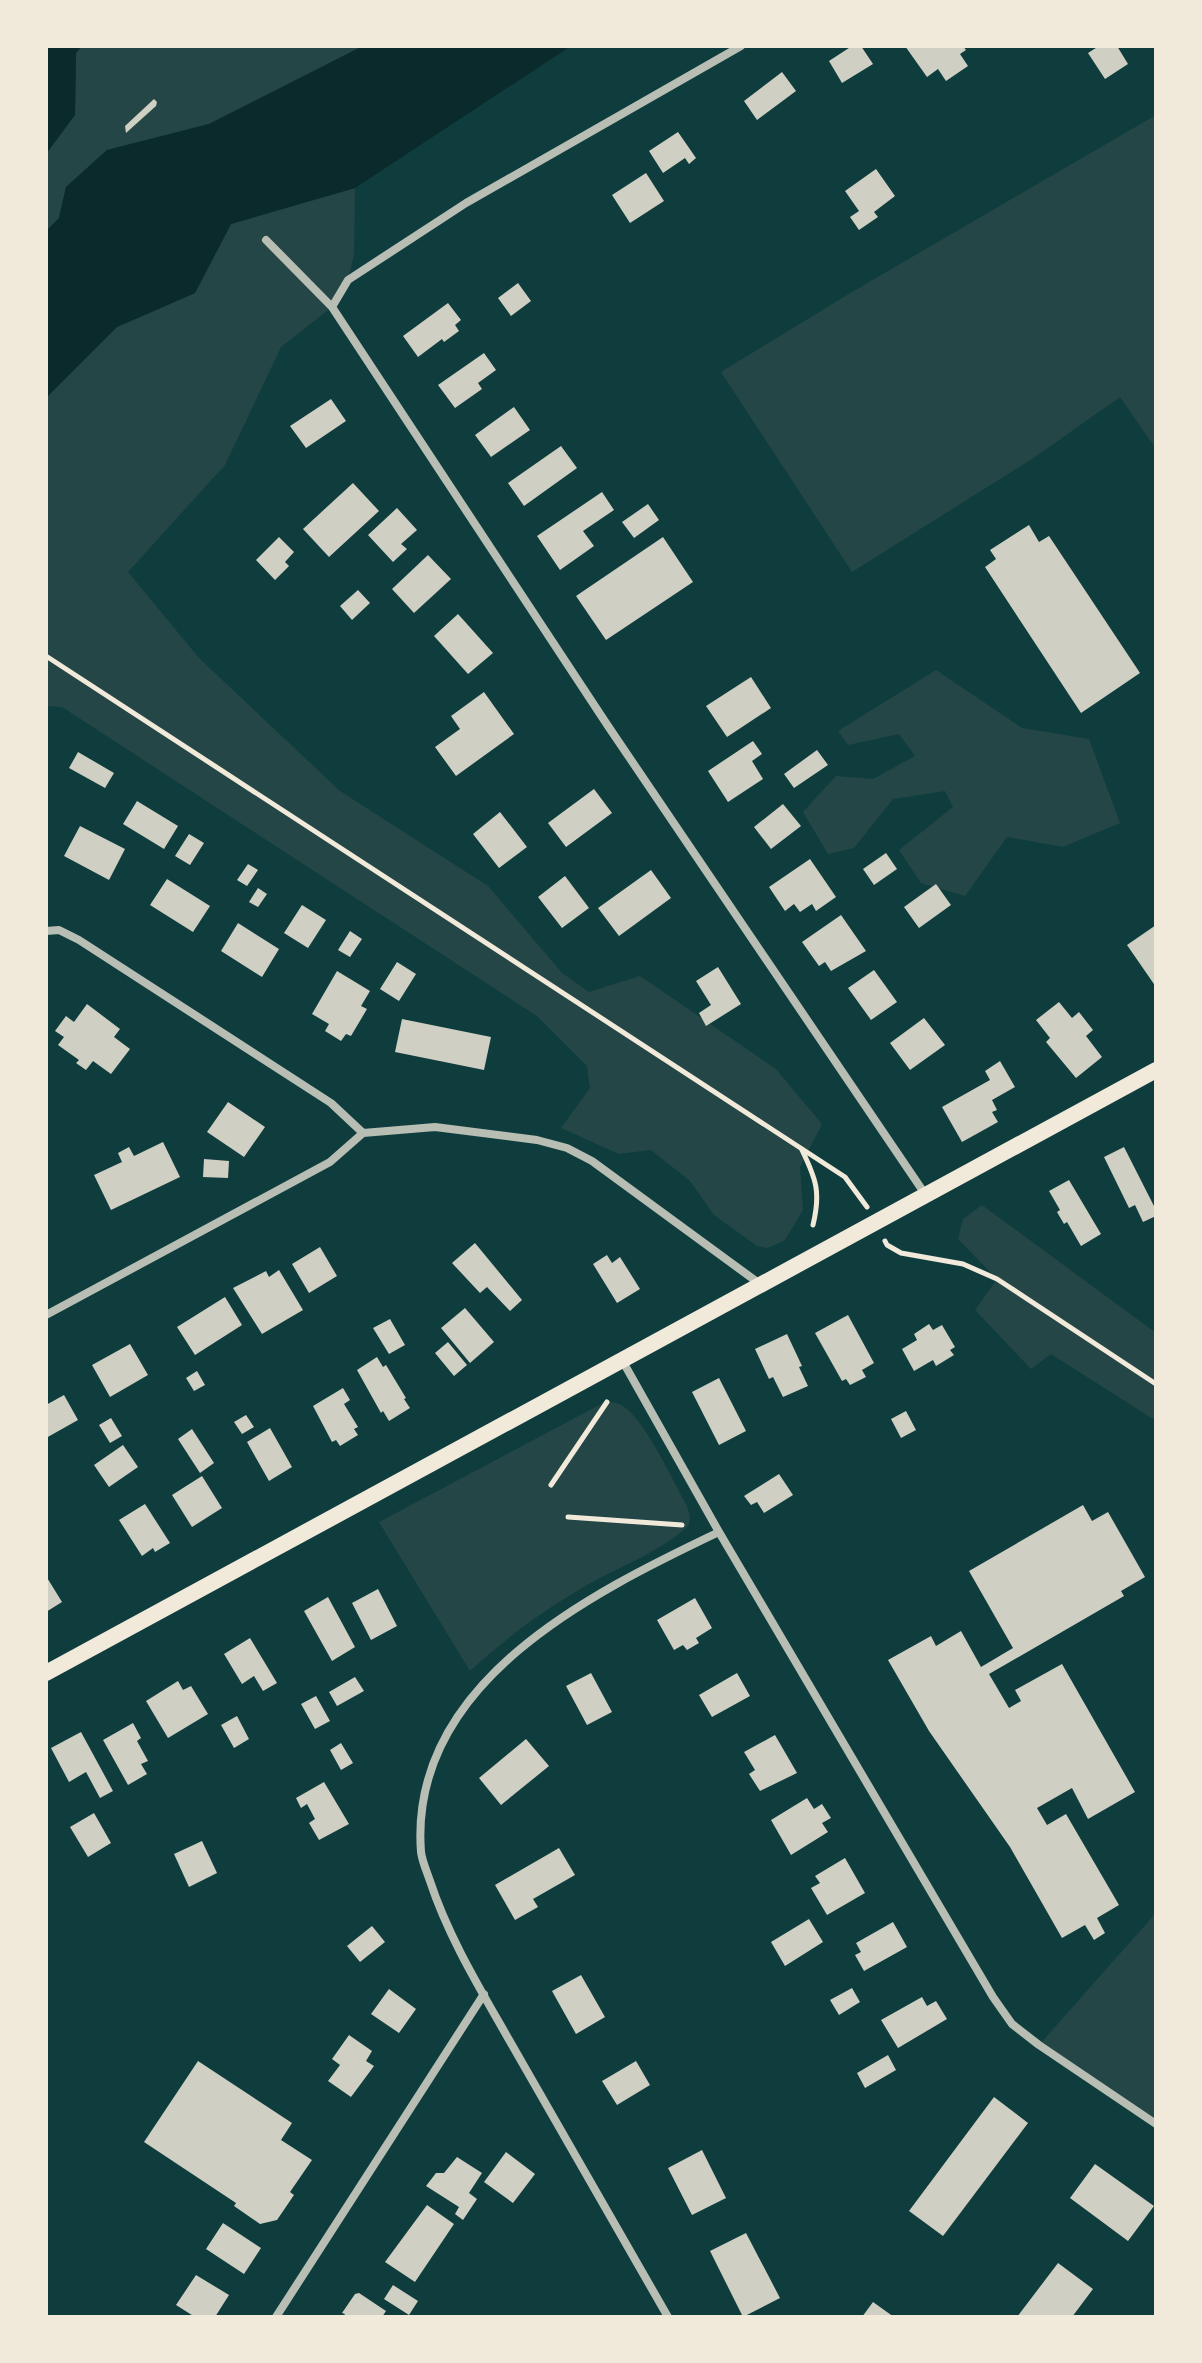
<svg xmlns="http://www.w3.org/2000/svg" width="1202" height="2363" font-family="Lato,sans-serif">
	<rect width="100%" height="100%" fill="#0f3d3e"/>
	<!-- green -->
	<path fill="#244646" d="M82,46h281l-154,78 -102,26 -41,37 -7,31 -13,13v-77l29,-40 1,-61z
		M1156,115v334l-36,-52 -85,60 -183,115 -131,-200 131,-80z
		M355,188l-1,67 -6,25 -16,27 -51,40 -56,118 -97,107 71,86 141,133 148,95 74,87 27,19 51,-16 136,93 46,55 -22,43 3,43 -18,30 -17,8 -11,-2 -43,-31 -24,-34 -39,-31 -32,4 -58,-26 29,-40 -3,-22 -50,-50 -475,-309 -16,-1v-308l71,-71 78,-34 36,-69z
		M936,670l86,58 67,11 31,84 -57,24 -56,-10 -42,59 -44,-13 -22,-33 54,-43 -8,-16 -52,8 -39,49 -26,6 -25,-42 33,-36 37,3 42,-23 -16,-22 -51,11 -10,-14z
		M982,1205l174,128v88l-105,-67 -20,15 -56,-59 22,-31 -39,-40 5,-20z
		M605,1402c6,0 12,0 18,4 22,14 50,75 64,100l3,10 -1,9c-29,27 -66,40 -100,59 -44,25 -82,53 -119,87l-91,-149z
		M1156,1913v211l-117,-79z"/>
	<!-- water -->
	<path fill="#0a2a2b" d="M46,46h36l-6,7 -1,62 -29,39z
		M363,46h208l-216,142 -124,36 -36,69 -78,34 -71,71v-167l13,-13 7,-31 41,-37 102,-26z"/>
	<!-- building -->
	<path fill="#cfcfc3" d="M852,46h9l12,18 -31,19 -13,-22z
		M905,46h58l3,4 -6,4 8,12 -22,15 -8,-12 -11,8z
		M1099,46h18l11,18 -23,15 -17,-26z
		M782,72l14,19 -39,29 -13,-19z
		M154,99l3,3 -1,4 -30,27 -1,-7z
		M678,132l18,26 -7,6 -4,-6 -22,15 -14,-22z
		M876,169l19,27 -21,16 4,5 -19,13 -9,-13 9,-6 -14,-20z
		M646,173l18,28 -34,22 -18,-28z
		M518,283l13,18 -20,15 -13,-18z
		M448,303l13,17 -6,5 4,6 -15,11 -2,-3 -24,18 -15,-21z
		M484,353l12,17 -18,13 4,6 -27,19 -17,-23z
		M331,399l15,22 -40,27 -16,-22z
		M514,407l16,23 -39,27 -16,-22z
		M561,446l16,22 -53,38 -16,-23z
		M353,483l26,28 -50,46 -26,-28z
		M602,492l12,18 -31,21 11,15 -34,24 -23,-34z
		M648,504l11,16 -25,18 -12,-16z
		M397,508l20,22 -16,14 6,5 -14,13 -25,-27z
		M1029,525l10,17 10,-6 91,137 -59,40 -96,-146 11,-8 -6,-9z
		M279,537l15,15 -9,10 4,4 -14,14 -19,-20z
		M663,537l30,45 -87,58 -30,-44z
		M428,555l23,24 -37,34 -22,-24z
		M358,590l12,13 -18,17 -12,-14z
		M458,614l35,39 -25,21 -34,-38z
		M751,677l20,31 -44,29 -21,-31z
		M484,692l30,42 -58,42 -21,-29 25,-18 -9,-13z
		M753,741l9,13 -10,7 11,18 -35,23 -20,-31z
		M817,750l11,15 -34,23 -10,-14z
		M78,752l36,21 -9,15 -36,-20z
		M594,789l18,24 -46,34 -18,-24z
		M137,801l41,25 -14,23 -41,-25z
		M783,804l18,22 -30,23 -17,-22z
		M500,812l27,35 -28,21 -26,-34z
		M80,826l45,23 -16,31 -45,-24z
		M189,834l15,9 -14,22 -15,-9z
		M886,853l11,16 -23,16 -11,-16z
		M810,859l26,38 -20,14 -4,-7 -12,8 -6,-8 -9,7 -16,-24z
		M248,864l10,6 -11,16 -10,-6z
		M651,870l20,28 -52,38 -21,-28z
		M565,876l24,32 -27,20 -24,-31z
		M167,879l43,27 -17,26 -43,-27z
		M936,884l15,21 -32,23 -15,-21z
		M258,888l9,6 -9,13 -9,-5z
		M302,905l24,15 -18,28 -24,-15z
		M841,915l25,36 -35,20 -6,-9 -6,4 -17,-24z
		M238,923l41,26 -17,28 -41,-26z
		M1156,925v62l-29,-42z
		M350,931l12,8 -12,18 -12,-7z
		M397,962l19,12 -17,27 -19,-12z
		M718,967l23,37 -35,22 -7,-13 12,-8 -15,-24z
		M874,970l23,32 -26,18 -23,-32z
		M337,971l33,20 -9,15 6,3 -16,27 -5,-2 -5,7 -16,-10 4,-7 -17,-10z
		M1059,1002l13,16 7,-6 14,18 -7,6 16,21 -26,21 -30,-36 4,-4 -14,-18z
		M87,1004l33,25 -6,8 16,12 -19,25 -18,-13 -7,9 -10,-7 3,-3 -21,-15 6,-8 -9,-6 11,-15 8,6z
		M924,1018l21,27 -35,25 -20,-27z
		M402,1019l89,18 -7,33 -89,-18z
		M1000,1061l15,26 -23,13 5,10 -5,2 6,10 -36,20 -20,-35 48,-27 -5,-9z
		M228,1102l37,25 -21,30 -37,-25z
		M163,1142l17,35 -69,33 -17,-35 28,-13 -4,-9 11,-6 5,9z
		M1124,1147l32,63v6l-13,6 -8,-17 -6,3 -25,-51z
		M204,1159l25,2 -1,17 -25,-1z
		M1069,1180l32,54 -20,12 -14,-24 -3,2 -7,-12 3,-2 -11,-19z
		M475,1243l47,57 -12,11 -23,-24 -7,6 -28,-30z
		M320,1247l17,29 -28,17 -17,-29z
		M607,1255l5,8 8,-6 20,32 -23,14 -24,-39z
		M279,1270l24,40 -41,24 -29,-46 33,-17 3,6z
		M225,1297l17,28 -47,30 -18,-28z
		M465,1308l29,34 -24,21 -29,-35z
		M848,1315l26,48 -12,7 4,7 -16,8 -4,-6 -4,2 -27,-48z
		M390,1319l15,26 -16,9 -16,-26z
		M929,1324l4,6 9,-5 13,22 -5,3 4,5 -18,11 -3,-6 -19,11 -12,-22 15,-9 -3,-6z
		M787,1334l15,32 -3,1 9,19 -25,11 -10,-20 -4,2 -14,-30z
		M448,1342l19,23 -13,11 -19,-23z
		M130,1344l18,31 -38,22 -18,-32z
		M377,1357l6,10 3,-2 20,33 -2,1 6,9 -21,13 -6,-10 -2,2 -24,-43z
		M197,1371l8,14 -11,6 -8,-13z
		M719,1378l27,53 -27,14 -27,-53z
		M343,1388l7,12 -6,4 14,23 -4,2 4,6 -18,11 -4,-6 -4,2 -19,-36z
		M64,1395l14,25 -32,18v-33z
		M906,1411l10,19 -15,8 -10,-19z
		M246,1415l8,12 -12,7 -8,-12z
		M111,1418l11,18 -12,7 -11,-18z
		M270,1428l22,39 -23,14 -22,-39z
		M192,1429l22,34 -14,10 -22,-34z
		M123,1445l15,22 -29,20 -15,-22z
		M779,1474l14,21 -29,18 -7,-11 -6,3 -7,-9z
		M202,1476l20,32 -30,19 -20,-32z
		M145,1504l25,39 -15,9 -2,-4 -11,8 -23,-36z
		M1083,1505l9,16 16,-9 37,65 -24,14 3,5 -135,78 20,34 12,-7 -6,-11 47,-26 73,128 -47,27 -16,-31 -35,20 10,17 19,-11 53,91 -22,13 8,15 -11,7 -9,-15 -23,13 -52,-91 -81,-116 -41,-71 43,-24 5,10 25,-15 20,36 32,-19 -44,-77z
		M46,1576l16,26 -16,10z
		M378,1589l19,37 -26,14 -19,-37z
		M328,1597l27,50 -23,14 -28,-50z
		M695,1598l17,30 -16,10 3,5 -12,7 -4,-5 -9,5 -17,-30z
		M250,1638l27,45 -14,8 -9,-15 -12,8 -18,-30z
		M591,1673l21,39 -25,13 -21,-39z
		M737,1673l13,23 -38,21 -13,-22z
		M355,1677l9,14 -27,15 -8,-14z
		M178,1681l5,9 8,-4 17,28 -40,24 -22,-37z
		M316,1696l14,25 -15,8 -14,-25z
		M237,1716l12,23 -15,9 -13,-23z
		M133,1723l8,15 -4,3 11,20 -7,3 6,10 -19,11 -25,-45z
		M81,1732l32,59 -13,7 -14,-26 -17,10 -18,-34z
		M775,1735l22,38 -37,18 -11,-17 6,-4 -11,-18z
		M526,1739l23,27 -48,39 -22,-27z
		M341,1743l12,20 -12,7 -11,-20z
		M324,1782l25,42 -30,16 -10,-17 6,-4 -8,-15 -6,4 -5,-10z
		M807,1798l7,11 8,-5 9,14 -9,5 6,9 -37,23 -20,-35z
		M94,1813l17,30 -23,14 -18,-30z
		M202,1841l15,32 -28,14 -15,-33z
		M559,1848l16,27 -42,24 5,8 -23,13 -20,-35z
		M845,1858l20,35 -38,22 -16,-27 9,-5 -5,-7z
		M809,1919l14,23 -38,24 -14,-24z
		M893,1922l14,25 -43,24 -9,-16 6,-3 -5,-9z
		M372,1926l13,16 -25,20 -13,-16z
		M581,1975l24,42 -29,17 -24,-43z
		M852,1988l8,14 -21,13 -9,-15z
		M389,1989l27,20 -17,24 -28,-19z
		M922,1997l5,9 9,-5 11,18 -49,29 -17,-28z
		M349,2035l23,16 -6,10 8,5 -23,31 -23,-16 12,-16 -8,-6z
		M888,2055l8,15 -31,18 -8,-15z
		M198,2061l94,62 -11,17 31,20 -22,32 4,3 -17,25 -17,4 -26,-18 2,-3 -92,-61z
		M636,2061l14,24 -33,20 -15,-24z
		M994,2097l34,26 -85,113 -34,-25z
		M702,2150l24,48 -34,17 -24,-47z
		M506,2152l29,22 -22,29 -29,-21z
		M457,2157l25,16 -13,20 8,6 -14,21 -8,-6 4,-7 -33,-21 10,-13h8z
		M1095,2164l59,42 -26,35 -58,-43z
		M427,2205l27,19 -39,58 -30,-20z
		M223,2223l38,25 -17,26 -38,-25z
		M746,2233l34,65 -37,19 -33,-66z
		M1058,2263l35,26 -21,28h-55z
		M196,2275l33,20 -14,22h-20l-19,-12z
		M393,2285l25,16 -9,14 -25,-16z
		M359,2293l27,18 -4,6h-39l2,-3 -3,-1 13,-19z
		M873,2302l21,15h-32z"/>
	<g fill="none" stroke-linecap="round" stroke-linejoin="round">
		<!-- path -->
		<path stroke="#f1e9da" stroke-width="5" d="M46,656l799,521 22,30
			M802,1150c14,29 19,42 11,75
			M885,1241l2,4 14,8 62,11 34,15 159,105
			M551,1485l56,-83
			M568,1517l114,8"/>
		<!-- minor -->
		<path stroke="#b8beb3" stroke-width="8" d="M266,240l66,67 276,419 317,468
			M332,307l16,-27 118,-77 275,-157
			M46,931l13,-1 20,10 252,163 32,30
			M363,1133l72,-6 102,13 30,8 25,13 168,123
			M46,1315l284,-153 33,-29
			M622,1360l97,172 274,465 19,27 27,21 117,79
			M276,2317l208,-323
			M668,2317c-53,-93 -106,-186 -160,-279 -29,-51 -60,-102 -78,-157 -3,-9 -8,-20 -9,-29 -13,-169 170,-259 298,-320"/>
		<!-- secondary -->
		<path stroke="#f1e9da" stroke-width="16" d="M46,1673l1110,-603"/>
	</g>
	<!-- border -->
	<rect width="1202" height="2363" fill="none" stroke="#f1e9da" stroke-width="96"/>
</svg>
